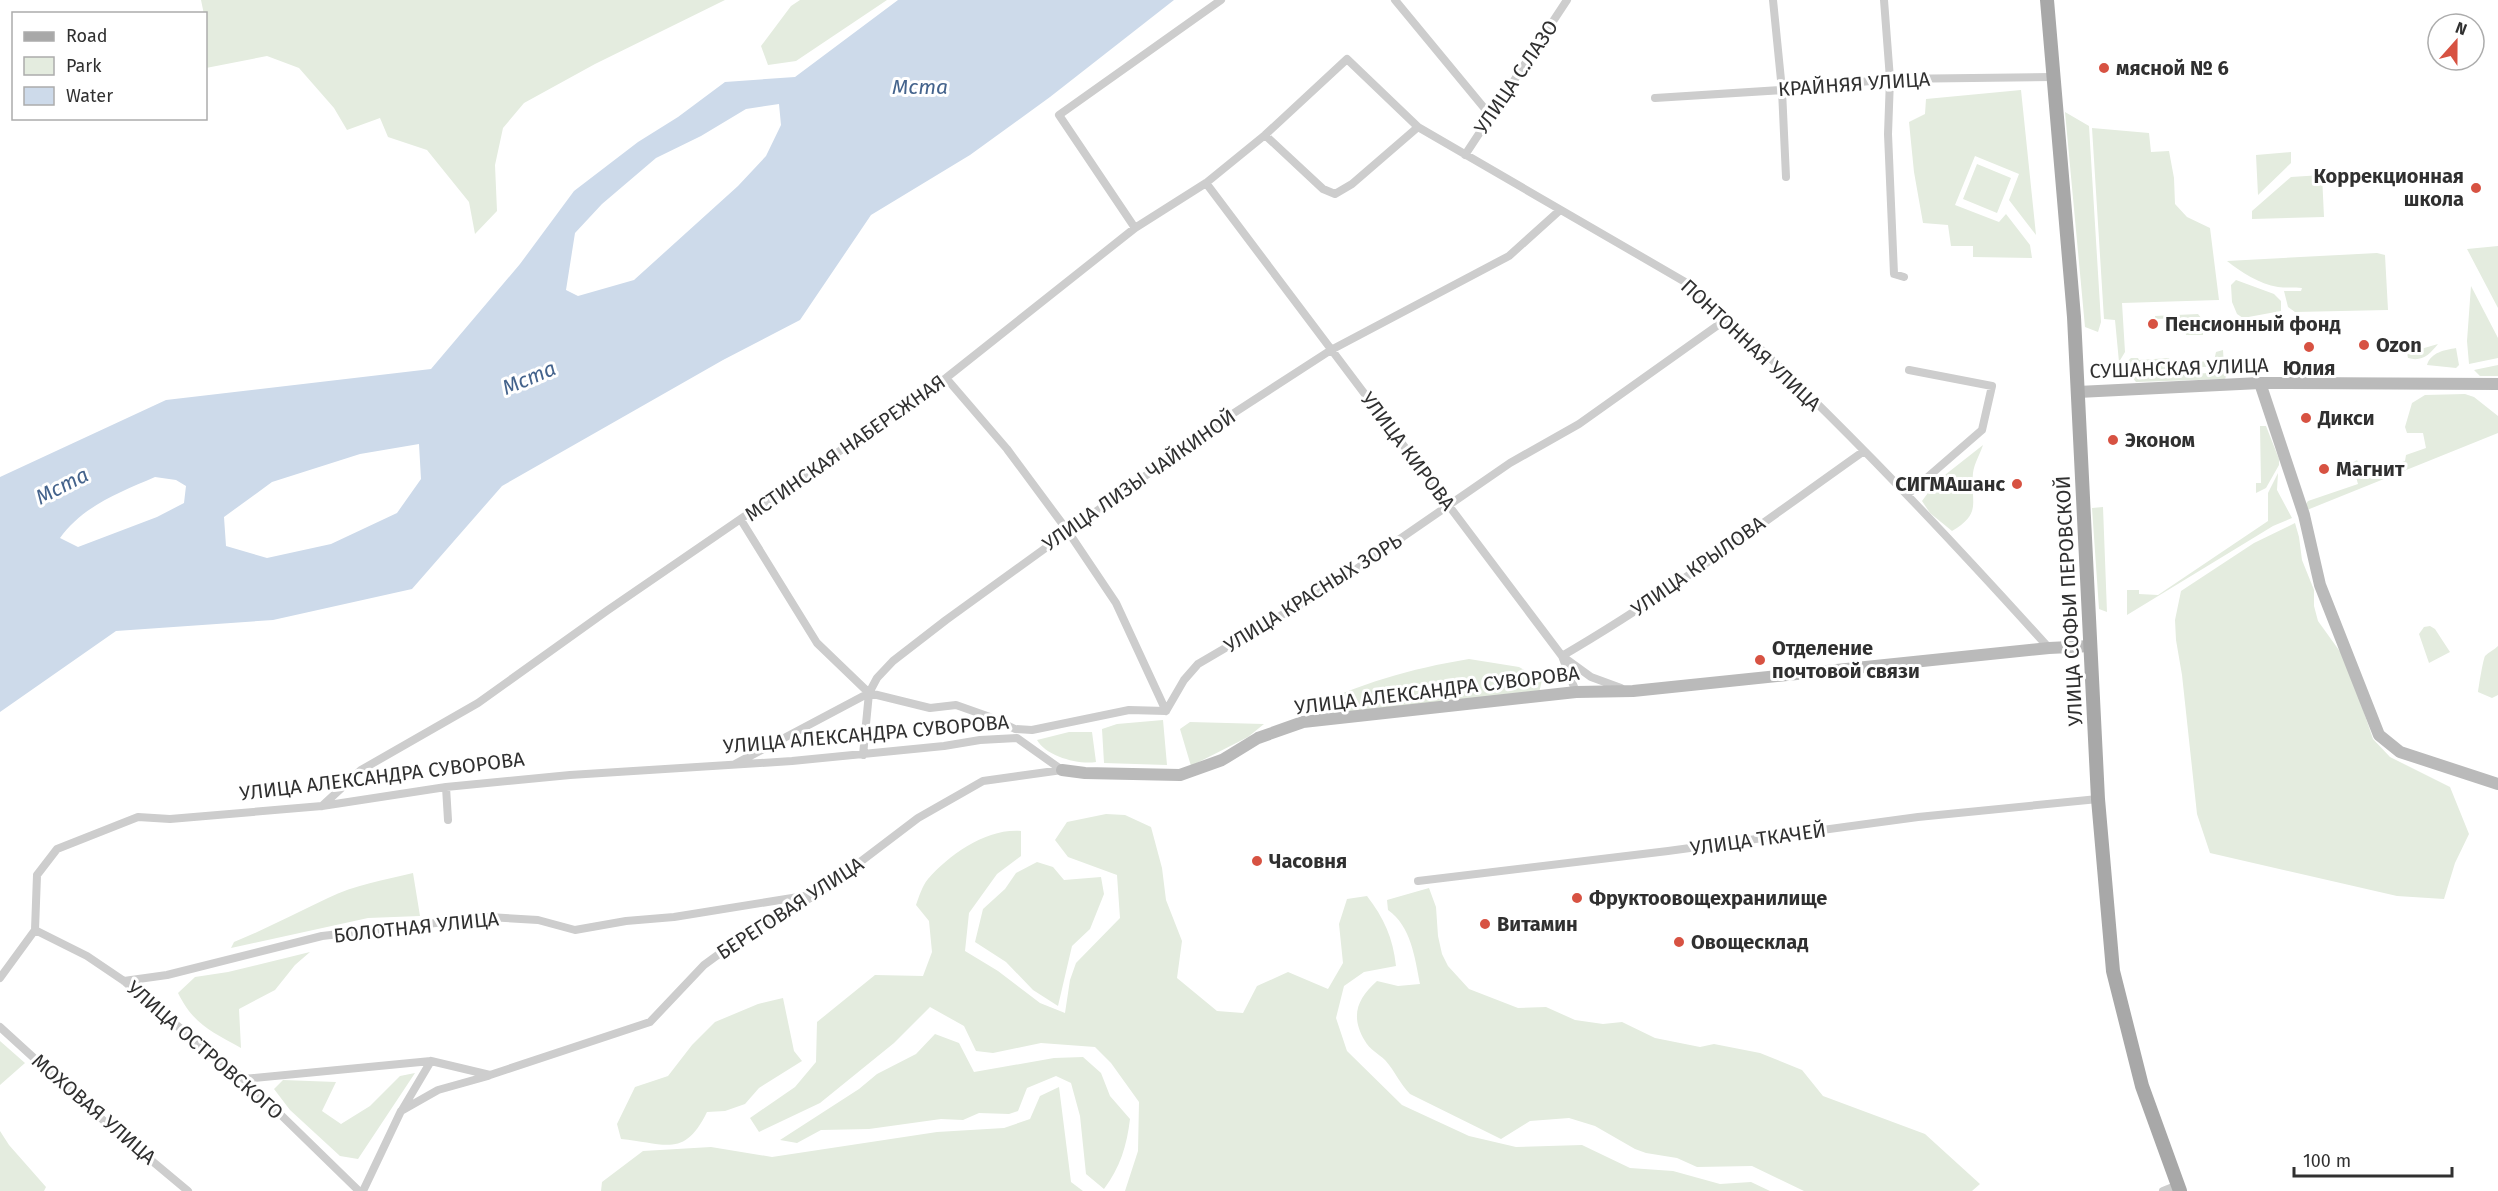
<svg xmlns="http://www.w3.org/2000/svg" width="2498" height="1191" font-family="'Fira Sans',sans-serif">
	<rect width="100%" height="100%" fill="#fff"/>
	<!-- green -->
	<path fill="#e4ecdf" d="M201,0h524l-130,64 -71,39 -21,25 -8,37 2,46 -22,23 -6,-32 -42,-52 -39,-13 -8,-19 -33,12 -13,-22 -35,-40 -32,-12 -61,12 1,-39z
		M800,0h87l-91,61 -28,4 -7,-19 30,-40z
		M2021,90l15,145 -27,-35 10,-26 -44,-18 -20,49 44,17 7,-8 24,31 2,13 -59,-1v-11h-22l-3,-21 -25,-2 -9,-51 -5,-50 16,-8 1,-15z
		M2065,112l24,14 12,196 -3,10 -13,-5z
		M2092,128l57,5 2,19 18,-1 5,27 1,26 12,13 23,11 9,72 -97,3 3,49 -6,10 -4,-42 -11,-1z
		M2291,152v11l-33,32 -2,-40z
		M1977,164l34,14 -14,35 -34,-14z
		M2322,175l2,42 -72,2v-8l39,-34z
		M2498,246v62l-31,-59z
		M2377,253l8,2 3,55 -93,2 -7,-5 -4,-16h17l1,-3c-8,-1 -16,0 -24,-1 -19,-3 -37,-15 -51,-26z
		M2236,280l38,14 7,7v10l-38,7 -6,-4 -5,-12 -1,-17z
		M2471,286l27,52v20l-29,6 -2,-23z
		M2198,314l4,5 1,16h-17l-1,-7h-5l-1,-10 -24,1v-3z
		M2438,344c-9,11 -16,18 -30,14l-1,-5z
		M2456,348l3,17 -3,3 -29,-3c4,-13 18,-15 29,-17z
		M2223,350l1,16 -103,5v-4l10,-9h7l1,2 30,-2 2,5 43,-2 2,-9z
		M2498,365v11h-18l-6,-6z
		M2228,372l-3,7 -89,3 -4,-5z
		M2465,394l9,3 24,19v17l-191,77 -1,-6 2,-3 50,-17 -6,-21 5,-3 5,14 5,1 38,-14 1,-6 20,-7 -3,-15h-16l-2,-6 7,-24 13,-8z
		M2260,426h6l13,33v6l-13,23 -10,5v-10h5z
		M1983,445c-3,9 -9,19 -10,28 -3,29 10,40 -21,58l-22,-18 -8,-12 14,-19z
		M2278,473l-1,17 15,28 -19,8 -146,89v-25h12v4l19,1 110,-74v-28z
		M2103,507l4,105 -8,-3 -7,-101z
		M2295,523l4,14 3,23 12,30v16l4,15 23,32 18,45 14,41 17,18 60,30 19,47 -14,29 -11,36 -47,-3 -187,-43 -13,-39 -15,-139 -6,-35 -1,-20 6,-29 73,-48z
		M2430,626l5,3 15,23 -21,11 -10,-29 5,-7z
		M2498,646v49l-6,3 -14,-6c1,-7 5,-32 7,-36 4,-4 9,-6 13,-10z
		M1469,659l50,8 23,13 -3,13 -207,20 -27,-3c56,-27 104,-41 164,-51z
		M1163,720l4,45 -63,-2 -2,-34 15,-5z
		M1190,722l74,2 -16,13 -57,29 -11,-37z
		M1069,732h23l4,30c-18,3 -50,-6 -59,-22z
		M1106,814l19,1 26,12 11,41 4,32 16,41 -5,37 40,33 26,2 14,-27 31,-14 40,17 15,-26 -4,-39 8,-25 20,-3c17,22 26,42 29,70l-32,6 -20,14 -8,32 11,33 55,54 67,31 47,11 66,-2 48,23 43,3 47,13 31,-2 19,9h-645l13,-40 1,-49 -28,-39 -16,-16 -54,-4 -48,10 -17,-2 -12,-25 -34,-19 -36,36 -74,60 -61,29 -9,-14 45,-31 21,-25 1,-40 58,-47 48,1 9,-24 -3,-31 -13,-16c3,-8 6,-19 12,-26 22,-25 59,-51 93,-48v25l-24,18 -28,39 -4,38 33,20 42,32 25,10 5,-33 6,-17 44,-45 -3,-43 -49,-18 -13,-17 12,-18z
		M1037,862l16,5 11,13 37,-3 3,17 -14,35 -18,17 -14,60 -25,-16 -27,-28 -31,-20 8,-33 22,-20 11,-16z
		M413,873l7,43 -52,2 -137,30 3,-6c32,-13 62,-29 94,-44 26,-13 57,-18 85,-25z
		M1429,888l7,19 2,29 4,18 6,12 21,23 49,19 28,-1 29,13 28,4 19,-2 33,16 45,9 14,-3 46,9 42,17 21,26 102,38 55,50 -8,7h-168l-52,-25 -55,1 -20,-9 -31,-5 -11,-4 -40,-23 -26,-8 -39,3 -29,18 -91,-45c-10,-10 -15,-23 -25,-34 -6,-6 -16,-11 -20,-19 -15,-25 -8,-42 12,-60l21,5 22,-2c-5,-26 -9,-58 -32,-74l-1,-10z
		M310,952l-15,13 -20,25 -36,19 2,39c-30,-17 -47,-23 -63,-55l17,-16 33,-5z
		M783,998l11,53 8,10 -43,27 -14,16 -20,7 -18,1c-23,47 -42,31 -86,27l-4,-15 18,-37 33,-11 24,-31 23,-23 43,-18z
		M935,1034l24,9 15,29 80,-14 29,-1 18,16 9,23 20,23c-3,26 -10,49 -26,70l-18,-15 -6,-58 -9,-33 -15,-7 -29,12 -9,23 -9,3 -30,-1 -16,7 -22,-1 -72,10 -48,1 -24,13 -17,-3 79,-51 18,-15 39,-20z
		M0,1041l25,22 -25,22z
		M415,1073l-57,86 -18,-3 -50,-46 -16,-21 9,-9 53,2 -14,29 19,13 29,-18 30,-30z
		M1059,1087l12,95 12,9h-482l1,-9 41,-31 68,-4 61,10 165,-25 67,-4 26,-9 10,-23z
		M0,1131l9,14 37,42 -2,4h-44z"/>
	<!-- water -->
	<path fill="#cddaea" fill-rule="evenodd" d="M898,0h276l-124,97 -80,58 -99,60 -71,105 -77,40 -221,126 -90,103 -139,31 -157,11 -116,81v-235l166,-77 265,-31 89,-105 54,-73 64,-49 40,-25 47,-35 70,-5zM779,104l2,21 -15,31 -28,30 -104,94 -56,16 -12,-6 9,-57 27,-29 54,-46 45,-22 45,-27zM419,444l2,35 -24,34 -66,31 -64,14 -41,-12 -2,-29 48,-35 88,-28zM155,477l21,3 10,6 -2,17 -27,14 -79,30 -18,-9c23,-32 60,-46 95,-61z"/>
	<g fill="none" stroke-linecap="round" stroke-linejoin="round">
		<!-- street -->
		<path stroke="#cdcdcd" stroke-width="8" d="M1395,0l95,115
			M1773,0l9,90 4,87
			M1884,0l6,79 -2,55 6,140 10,3
			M1655,98l127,-8 108,-11 163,-2
			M1265,135l58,54 12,5 17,-10 66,-57
			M1465,155l102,-155
			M1206,183l356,473 29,21 30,11
			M1135,228l-76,-113 162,-115
			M946,378l61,71 60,81 49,73 50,108
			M1907,495l75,-65 10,-44 -83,-16
			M741,520l76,123 52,50 -6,62
			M1576,692l-14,-36c105,-61 203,-135 302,-205
			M869,693l61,15 26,-3 34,12 25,12 17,1 97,-20 37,1 18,-31 14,-16 135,-79 177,-122 69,-39 149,-106
			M735,764l134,-71 8,-15 16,-17 53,-41 271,-196 114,-74 178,-94 50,-45
			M446,787l2,33
			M322,806l39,-36 117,-67 130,-93 338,-232 189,-150 71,-45 59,-48 82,-76 71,68 274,159c126,112 244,237 357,362
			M1418,881l250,-30 250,-34 180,-18
			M35,930l52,26 37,25 46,39 74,59 115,112
			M0,978l35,-48 2,-55 20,-26 81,-32 32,2 152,-13 124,-19 124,-12 222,-14 152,-15 36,-6 37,-2 45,32
			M124,981l43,-6 155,-39 166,-19 50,3 37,10 51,-9 48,-4 137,-22
			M0,1027l91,83 97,81
			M244,1079l187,-18 59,14 160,-53 54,-57 52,-38 62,-33 100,-76 65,-37 79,-11
			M402,1110l29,-49
			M363,1191l38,-80 37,-21 50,-14
			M2163,1191l15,-6"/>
		<!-- secondary -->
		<path stroke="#bababa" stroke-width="12" d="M2260,383l44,132 16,70 59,150 21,17 98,32
			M2078,392l182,-9 238,1
			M1062,770l23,3 95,2 42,-15 36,-22 45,-16 273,-30 57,-1 416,-43 42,-2"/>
		<!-- primary -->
		<path stroke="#a8a8a8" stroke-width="14" d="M2047,0l27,317 24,482 15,172 29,115 38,105"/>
	</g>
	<!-- markers -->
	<g fill="#d75242" stroke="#fff" stroke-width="2">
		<circle cx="2104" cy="68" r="6"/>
		<circle cx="2476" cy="188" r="6"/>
		<circle cx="2153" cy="324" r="6"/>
		<circle cx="2364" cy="345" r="6"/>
		<circle cx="2309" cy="347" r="6"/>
		<circle cx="2306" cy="418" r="6"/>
		<circle cx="2113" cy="440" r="6"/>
		<circle cx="2324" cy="469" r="6"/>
		<circle cx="2017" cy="484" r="6"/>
		<circle cx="1760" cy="660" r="6"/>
		<circle cx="1257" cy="861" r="6"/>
		<circle cx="1577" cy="898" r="6"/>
		<circle cx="1485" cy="924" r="6"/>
		<circle cx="1679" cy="942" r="6"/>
	</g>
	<g text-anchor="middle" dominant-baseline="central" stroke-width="6" stroke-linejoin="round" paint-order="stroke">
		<!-- poi labels -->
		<g font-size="20" font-weight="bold" fill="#303030" stroke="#fff" text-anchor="start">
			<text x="2116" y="68">мясной № 6</text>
			<text x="2464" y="176" text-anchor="end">Коррекционная<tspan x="2464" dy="23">школа</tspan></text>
			<text x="2165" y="324">Пенсионный фонд</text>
			<text x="2376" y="345">Ozon</text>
			<text x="2309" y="368" text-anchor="middle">Юлия</text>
			<text x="2318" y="418">Дикси</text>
			<text x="2125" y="440">Эконом</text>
			<text x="2336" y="469">Магнит</text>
			<text x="2005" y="484" text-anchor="end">СИГМАшанс</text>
			<text x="1772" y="648">Отделение<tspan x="1772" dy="23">почтовой связи</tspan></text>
			<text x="1269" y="861">Часовня</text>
			<text x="1589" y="898">Фруктоовощехранилище</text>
			<text x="1497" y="924">Витамин</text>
			<text x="1691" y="942">Овощесклад</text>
		</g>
		<!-- street labels -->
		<g font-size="20" fill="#303030" stroke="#fff">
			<text transform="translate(1516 77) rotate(-56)">УЛИЦА С.ЛАЗО</text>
			<text transform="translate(1854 84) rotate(-4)">КРАЙНЯЯ УЛИЦА</text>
			<text transform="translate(1751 345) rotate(43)">ПОНТОННАЯ УЛИЦА</text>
			<text transform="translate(2179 368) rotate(-2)">СУШАНСКАЯ УЛИЦА</text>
			<text transform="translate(845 448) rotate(-35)">МСТИНСКАЯ НАБЕРЕЖНАЯ</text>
			<text transform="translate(1408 451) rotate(53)">УЛИЦА КИРОВА</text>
			<text transform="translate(1139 480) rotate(-35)">УЛИЦА ЛИЗЫ ЧАЙКИНОЙ</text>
			<text transform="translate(1698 566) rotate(-35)">УЛИЦА КРЫЛОВА</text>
			<text transform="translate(1313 593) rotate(-32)">УЛИЦА КРАСНЫХ ЗОРЬ</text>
			<text transform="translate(2069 601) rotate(-93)">УЛИЦА СОФЬИ ПЕРОВСКОЙ</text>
			<text transform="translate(1437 690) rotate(-7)">УЛИЦА АЛЕКСАНДРА СУВОРОВА</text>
			<text transform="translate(866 734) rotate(-5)">УЛИЦА АЛЕКСАНДРА СУВОРОВА</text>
			<text transform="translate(382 776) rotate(-7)">УЛИЦА АЛЕКСАНДРА СУВОРОВА</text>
			<text transform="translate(1758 839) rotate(-8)">УЛИЦА ТКАЧЕЙ</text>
			<text transform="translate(790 908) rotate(-33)">БЕРЕГОВАЯ УЛИЦА</text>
			<text transform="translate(416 927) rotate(-6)">БОЛОТНАЯ УЛИЦА</text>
			<text transform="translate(205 1050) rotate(41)">УЛИЦА ОСТРОВСКОГО</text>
			<text transform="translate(94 1109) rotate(41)">МОХОВАЯ УЛИЦА</text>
		</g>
		<!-- water labels -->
		<g font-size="21" font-style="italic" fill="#44638c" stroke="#fff">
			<text x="920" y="87">Мста</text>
			<text transform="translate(529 378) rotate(-23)">Мста</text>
			<text transform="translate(62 486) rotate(-27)">Мста</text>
		</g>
	</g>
	<!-- legend -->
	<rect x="12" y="12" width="195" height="108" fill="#ffffff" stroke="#acacac" stroke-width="1.5"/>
	<rect x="24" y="32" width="30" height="9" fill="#a8a8a8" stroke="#acacac" stroke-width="1.5"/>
	<text x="66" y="42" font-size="18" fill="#303030">Road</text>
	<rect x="24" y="57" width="30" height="18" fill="#e4ecdf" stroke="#acacac" stroke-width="1.5"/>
	<text x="66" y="72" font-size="18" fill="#303030">Park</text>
	<rect x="24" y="87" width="30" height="18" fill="#cddaea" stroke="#acacac" stroke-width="1.5"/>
	<text x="66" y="102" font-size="18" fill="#303030">Water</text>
	<!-- north arrow -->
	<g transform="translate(2456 42) rotate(21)"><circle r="28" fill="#ffffff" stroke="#acacac" stroke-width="1.5"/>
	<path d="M0-4.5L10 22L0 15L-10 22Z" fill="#d75242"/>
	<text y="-9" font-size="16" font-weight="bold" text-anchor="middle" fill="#303030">N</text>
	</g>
	<!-- scale -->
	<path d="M2294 1167v9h158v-9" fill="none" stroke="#303030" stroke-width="3"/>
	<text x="2303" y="1167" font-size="18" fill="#303030" stroke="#ffffff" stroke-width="4.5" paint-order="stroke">100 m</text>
</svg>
